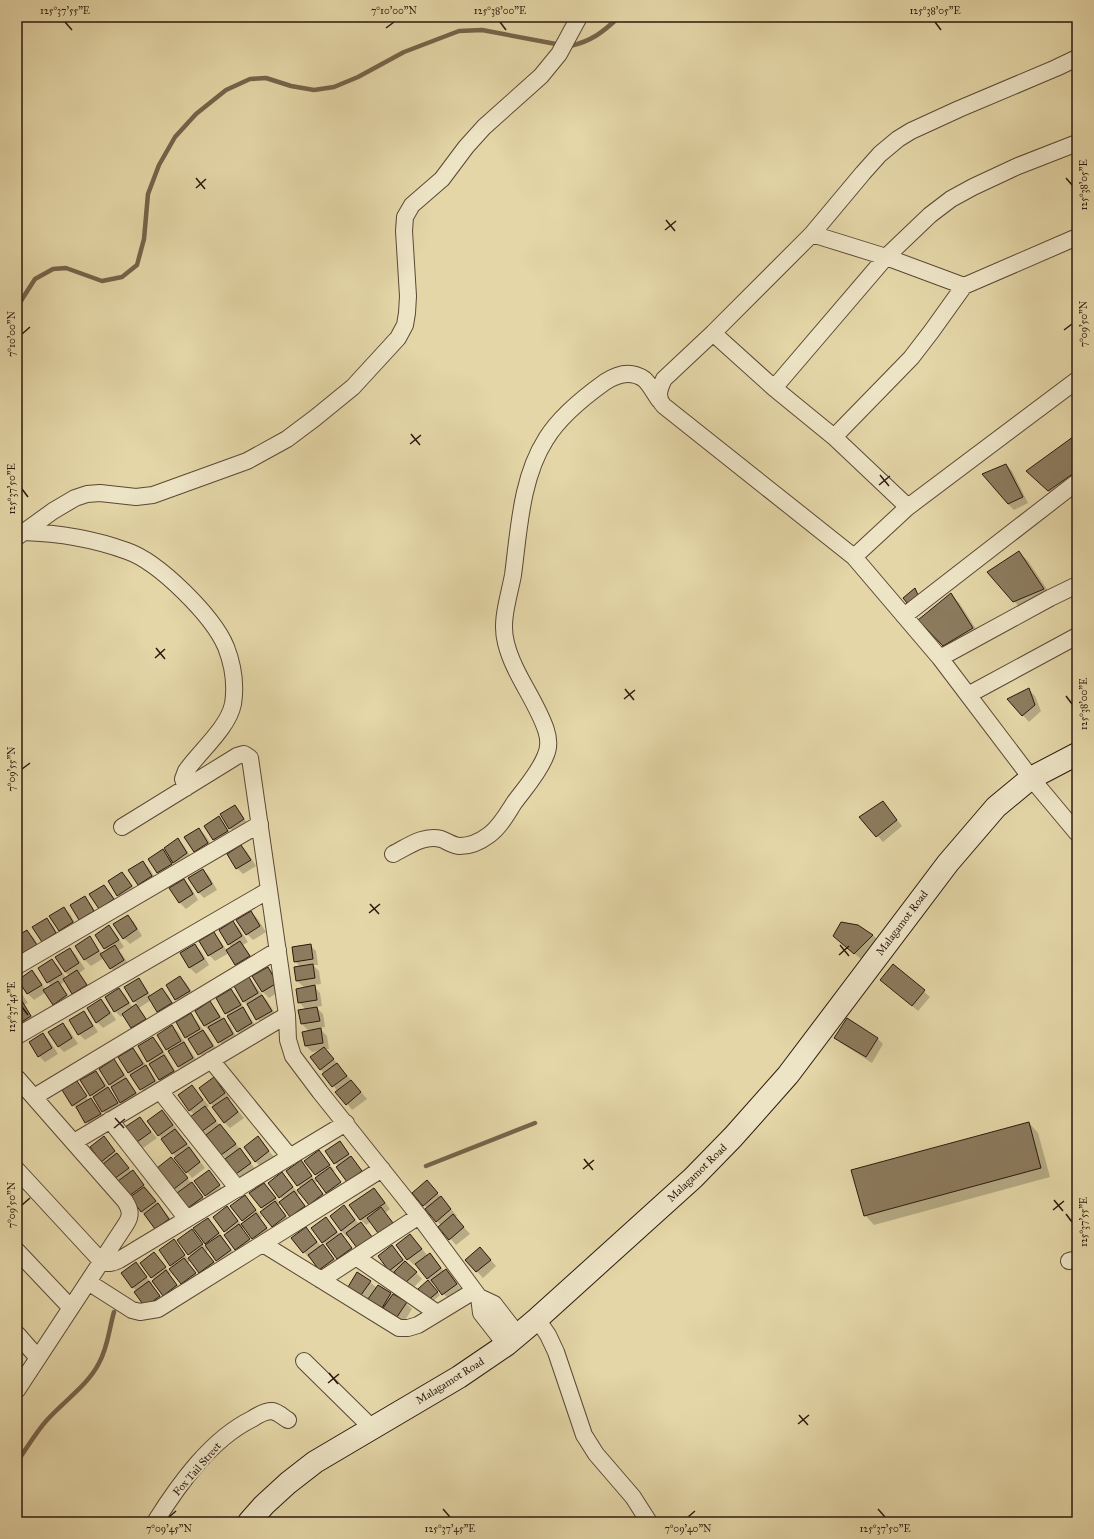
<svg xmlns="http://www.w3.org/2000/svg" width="1094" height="1539" font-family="'IM FELL Great Primer',serif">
	<rect width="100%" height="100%" fill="#e4d6a7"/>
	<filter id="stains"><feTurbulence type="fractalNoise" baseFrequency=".005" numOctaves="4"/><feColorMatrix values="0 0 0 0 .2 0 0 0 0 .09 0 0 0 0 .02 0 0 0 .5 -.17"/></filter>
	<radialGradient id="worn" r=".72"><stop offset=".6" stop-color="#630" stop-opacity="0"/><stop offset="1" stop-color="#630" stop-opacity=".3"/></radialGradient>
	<!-- shadow -->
	<path fill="#0003" d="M1077,435v51l-19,14 -21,-19z
		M1006,465l6,6 16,32 -14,7 -6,-6z
		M1019,552l9,9 25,37 -30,13 -35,-39z
		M951,594l9,10 21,33 -28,18 -10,-9z
		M1029,690l6,6 6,15 -12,11 -20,-22z
		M883,802l19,24 -19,16 -22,-25z
		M234,806l6,6 9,14 -13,8 -6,-6z
		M218,817l6,6 9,15 -13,8 -6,-6 -9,-14z
		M199,829l6,6 9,14 -14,8 -6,-6z
		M178,840l6,6 9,14 -13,8 -9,-9 6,12 -13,8 -6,-6 -9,-14 13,-8 9,8z
		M241,846l6,6 9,14 -13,8 -6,-6z
		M143,862l6,6 9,14 -13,8 -6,-6z
		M203,870l6,6 8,14 -13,8 -6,-6z
		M122,873l6,6 9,14 -13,8 -6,-6z
		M184,880l6,6 8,14 -12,9 -6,-6z
		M104,886l6,6 9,14 -19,2z
		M84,897l6,6 9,14 -13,8 -6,-6 -9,-13z
		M64,908l6,6 8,14 -13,8 -6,-6z
		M251,912l6,6 9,14 -13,8 -6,-6z
		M128,916l6,6 8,14 -12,8 -6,-6z
		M47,920l6,6 8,13 -13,9 -6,-6 -8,-14z
		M233,922l6,6 9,14 -5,3 12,17 -13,9 -6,-6 -7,-12 -14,8 -6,-6 -8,-13 12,-9 6,6 8,12 5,-3 -3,-4z
		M109,927l6,6 9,14 -5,3 11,16 -13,8 -6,-6 -7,-10 -13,8 -6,-6 -9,-14 13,-8 13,16 5,-3 -11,-16z
		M27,931l6,6 9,14 -25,-7v-7z
		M873,935l6,6 -18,18 -21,-17z
		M194,945l7,6 8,14 -13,9 -6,-6 -9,-14z
		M310,945l6,6 2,14h-5l6,6 2,13 -8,1 7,8 2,13 -6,1 7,7 2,13 -6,1 8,8 2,13h-4l42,50 -15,11 -40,-52 9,-8 -9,2 -7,-7 4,-14 -7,-7 -2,-13 6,-1 -7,-8 6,-14 -8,-7 -2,-13 5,-1 -5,-6z
		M70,949l6,6 9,14 -6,4 13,18 -13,8 -6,-6 -8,-12 -5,4 13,17 -14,8 -6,-6 -7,-12 -12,8 -6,-6 -9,-14 13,-8 6,6 8,12 5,-4 -12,-17 13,-9 6,6 8,12 4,-2 -5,-4z
		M894,965l36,32 -12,14 -37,-31z
		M268,968l6,6 9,15 -14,9 -6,-6 -9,-15z
		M180,977l6,6 9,14 -13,8 -6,-6z
		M249,978l19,24 9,15 -14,9 -19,-25z
		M138,979l6,6 7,11 11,-7 6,6 9,14 -13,9 -6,-6 -7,-12 -12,8 12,18 -13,8 -6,-6 -8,-13 -3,2 -6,-6 4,-22 6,6 8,13 5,-3 -4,-4z
		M17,987l11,16 -4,2 12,17 -13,8 -6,-6z
		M231,990l6,6 20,33 -14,8 -6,-6 -11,-18z
		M101,1000l6,6 9,14 -13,8 -6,-6z
		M210,1003l6,6 7,11 7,5 8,15 -13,8 -20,-22 -9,-15z
		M83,1012l6,6 9,14 -13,8 -6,-6 -9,-14z
		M191,1014l18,23 9,15 -13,8 -19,-23z
		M63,1024l6,6 9,14 -14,8 -6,-6z
		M172,1026l6,6 21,32 -14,9 -6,-6 -21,-32z
		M43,1034l6,6 9,14 -13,8 -6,-6z
		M835,1037l42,1 6,6 -11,19 -31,-20z
		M153,1038l6,6 20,33 -14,8 -6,-6 -11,-18z
		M133,1049l6,6 22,32 -14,9 -19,-24z
		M114,1061l6,6 21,33 -14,8 -6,-6 -12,-18z
		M96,1072l6,6 21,31 -14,9 -18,-23z
		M214,1079l6,6 10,14 -1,1 15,18 -14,10 -6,-6 -13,-19z
		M77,1082l6,6h-3l9,13 2,-1 -8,-12 7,11 7,6 9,15 -14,8 -19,-23z
		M192,1086l17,20 -3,2 14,18 6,5 30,39 -13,10 -34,-43 -7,-5 -7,-17 -6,-5z
		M162,1111l6,6 37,51 -13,10 -33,-43z
		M140,1118l17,20 -14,10 -6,-6z
		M1029,1123l9,10 12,44 -176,48 -9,-10z
		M104,1137l28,35 7,6 36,47 -20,4 -53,-68z
		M258,1138l17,20 -14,9 -6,-6z
		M339,1142l28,36 -13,9 -28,-36z
		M318,1151l17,20 -2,1 13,17 -13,10 -15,-18 -3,2 13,17 -13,10 -6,-6 -8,-15 -14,-18 14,-9 14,18 3,-3 -13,-16z
		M171,1158l37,46 -13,9 -36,-44z
		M209,1172l16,20 -13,10 -16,-20z
		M282,1174l17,20 -2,1 13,17 -13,10 -15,-19 -4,3 14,17 -14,10 -16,-20 2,-2 -13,-17 13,-10 16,19 3,-3 -14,-17z
		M433,1188l24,28 -2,1 15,17 -14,11 -16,-18 1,-1 -17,-21z
		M374,1189l6,6 10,14 -5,4 13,16 -19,4 -8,-11 -5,3 -6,-6z
		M245,1197l17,20 -2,1 12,17 -13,9 -14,-17 -3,2 13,17 -13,10 -17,-21 2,-1 -2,-3 2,-24 15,18 3,-2 -3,-3z
		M344,1207l15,17 2,-1 6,6 10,14 -28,-8 -2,2 -6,-6z
		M326,1218l14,17 7,6 10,14 -13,9 -14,-17 -7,-5z
		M208,1219l6,6 22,31 -13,10 -14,-17 -3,3 13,16 -13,10 -15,-18 -3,3 13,17 -13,9 -6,-6 -11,-18 3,-24 14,18 3,-2 -2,-3 2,-24 14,17 2,-2 -2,-2z
		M306,1228l15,18 1,-1 6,6 11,14 -13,10 -15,-18 -2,1 -5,-6z
		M410,1235l18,21 2,-2 14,17 2,-1 6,6 10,14 -13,10 -14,-17 -2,1 -6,-6 -11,-15 -2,2 -6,-6z
		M392,1246l30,33 -10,10 -14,-15 -2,2 -6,-6z
		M480,1248l16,18 -13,12 -17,-18z
		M154,1253l17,21 -2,1 14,17 -14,10 -15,-20 -3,2 14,18 -13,10 -19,-25 3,-24 15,20 3,-3 -13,-17z
		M370,1282l7,6 1,-2 28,17 6,6 -8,13 -29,-17 -6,-6 -1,2 -13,-8 -6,-6z
		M428,1282l12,13 -9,8 -3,-3z"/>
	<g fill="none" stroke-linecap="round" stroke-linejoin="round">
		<!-- stream -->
		<path stroke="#75644b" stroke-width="4.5" d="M570,46c22,-5 33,-14 49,-29
			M17,307l18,-28 18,-10 13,-1 36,13 20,-4 15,-12 7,-26 4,-45 11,-29 16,-28 21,-23 30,-24 24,-11 16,-1 25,8 23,4 20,-3 24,-10 46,-25 55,-21 23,-1 74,14
			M426,1166l109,-43
			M17,1462c10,-14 19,-30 30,-42 17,-19 41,-35 52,-57 9,-16 10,-34 15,-51"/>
	</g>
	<!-- building -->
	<path fill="#8c7b5e" stroke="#2c190e" d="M1077,434v37l-29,20 -22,-20z
		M1006,464l17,33 -15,7 -26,-30z
		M1019,551l25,38 -31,13 -26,-30z
		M915,588l6,14 -10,6 -8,-10z
		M951,593l22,35 -30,18 -25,-26z
		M1029,688l6,17 -13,11 -15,-17z
		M883,801l14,19 -21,17 -17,-20z
		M235,805l9,14 -15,10 -9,-15z
		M219,816l9,15 -15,9 -9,-14z
		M199,828l9,15 -14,9 -10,-15z
		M178,838l9,15 -14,10 -9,-15z
		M241,845l10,15 -15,9 -9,-15z
		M163,849l9,15 -15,9 -9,-14z
		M143,861l9,15 -14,9 -10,-15z
		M203,869l9,15 -14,9 -10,-15z
		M122,872l10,14 -15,10 -9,-15z
		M184,879l9,15 -14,9 -10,-15z
		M104,885l10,14 -15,10 -10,-15z
		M85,896l9,15 -15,9 -9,-15z
		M64,907l9,15 -14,9 -10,-15z
		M251,911l9,15 -14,9 -10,-15z
		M128,915l9,14 -14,10 -10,-15z
		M47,918l9,15 -14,9 -10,-15z
		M233,921l9,15 -14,9 -9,-15z
		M841,922l17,3 15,10 -19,19 -21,-18z
		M109,925l10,15 -15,9 -9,-14z
		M27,930l10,15 -15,9 -5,-8v-10z
		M214,932l9,15 -15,9 -9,-15z
		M90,936l9,15 -15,9 -9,-14z
		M240,941l10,15 -15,9 -9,-15z
		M195,944l9,15 -15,9 -9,-15z
		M311,944l2,15 -19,3 -2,-15z
		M115,945l9,15 -14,9 -10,-15z
		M70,948l9,15 -14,9 -10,-15z
		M52,959l10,15 -15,9 -9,-15z
		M313,964l2,14 -19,3 -2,-14z
		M893,964l32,26 -13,16 -32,-26z
		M268,967l9,16 -15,9 -10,-16z
		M32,970l10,15 -15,9 -9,-14z
		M77,970l10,15 -15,9 -9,-15z
		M180,976l10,15 -15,9 -9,-15z
		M249,977l9,16 -15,9 -9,-16z
		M139,978l9,15 -15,9 -9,-15z
		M58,981l9,14 -14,10 -10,-15z
		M315,985l2,15 -19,3 -2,-14z
		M17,988l5,9 -5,3z
		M119,988l10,15 -15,9 -9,-15z
		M162,988l10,15 -15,9 -9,-15z
		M231,989l10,16 -16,9 -9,-16z
		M262,995l10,16 -16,9 -9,-16z
		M101,999l9,14 -14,10 -9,-15z
		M22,1001l9,15 -14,9v-21z
		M210,1001l10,16 -16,9 -9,-15z
		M136,1004l10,15 -15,9 -9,-14z
		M243,1007l9,16 -15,9 -10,-16z
		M317,1007l3,14 -19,3 -3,-14z
		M84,1011l9,15 -15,9 -9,-15z
		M191,1013l9,16 -15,9 -9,-16z
		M224,1018l9,16 -15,9 -10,-16z
		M847,1018l31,20 -12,19 -32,-19z
		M63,1023l9,15 -14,9 -10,-15z
		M172,1025l9,16 -15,9 -9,-15z
		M321,1028l2,15 -18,3 -3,-14z
		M203,1030l10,16 -15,9 -10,-16z
		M43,1033l9,15 -14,9 -9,-15z
		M153,1037l10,15 -16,10 -9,-16z
		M184,1042l9,16 -15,9 -10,-16z
		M324,1047l10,12 -14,11 -10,-13z
		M133,1048l10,16 -15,9 -10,-16z
		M164,1055l10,16 -15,9 -10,-16z
		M114,1059l10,16 -15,10 -10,-16z
		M337,1063l10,13 -15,11 -10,-13z
		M146,1065l9,16 -15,9 -10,-15z
		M96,1071l9,15 -15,10 -10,-16z
		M214,1077l11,16 -15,11 -11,-16z
		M126,1078l10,15 -16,10 -9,-16z
		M351,1080l10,12 -15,13 -11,-13z
		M77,1081l10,15 -15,10 -10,-16z
		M192,1085l11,15 -14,11 -11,-16z
		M108,1087l10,16 -16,9 -9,-15z
		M227,1097l11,15 -14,11 -12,-16z
		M91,1098l10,16 -16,9 -9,-16z
		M205,1106l11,15 -15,11 -11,-15z
		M162,1110l11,15 -15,11 -11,-15z
		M140,1117l11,15 -14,10 -12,-15z
		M1029,1122l12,46 -177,48 -13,-46z
		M220,1124l16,20 -15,11 -15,-20z
		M175,1129l12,15 -15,10 -11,-15z
		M104,1136l11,15 -14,11 -11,-15z
		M258,1136l11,15 -14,11 -11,-15z
		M340,1141l9,13 -15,10 -9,-13z
		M189,1147l11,15 -14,11 -12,-15z
		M240,1148l11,15 -15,11 -11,-15z
		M319,1150l11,15 -15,10 -11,-14z
		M117,1153l12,15 -15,11 -11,-15z
		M351,1156l11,15 -15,11 -11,-15z
		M171,1157l17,21 -14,11 -17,-21z
		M301,1160l11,16 -15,10 -11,-15z
		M330,1167l11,15 -15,11 -11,-15z
		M133,1170l11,15 -15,11 -11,-15z
		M209,1170l11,15 -15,11 -11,-15z
		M282,1172l11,15 -14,11 -11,-15z
		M312,1179l11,15 -14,11 -12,-15z
		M427,1180l11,13 -15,13 -11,-13z
		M192,1182l11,15 -15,11 -11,-15z
		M264,1183l12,15 -15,10 -12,-15z
		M144,1187l12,14 -15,11 -11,-15z
		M374,1188l11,15 -25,17 -11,-15z
		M294,1191l11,15 -15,11 -11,-15z
		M245,1195l11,15 -14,11 -12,-15z
		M441,1196l10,13 -15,13 -11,-13z
		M275,1201l11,15 -14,11 -12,-15z
		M158,1203l11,16 -14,10 -11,-15z
		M344,1205l11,15 -14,11 -11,-15z
		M227,1206l11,15 -14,11 -11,-15z
		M381,1207l12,16 -15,10 -11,-15z
		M256,1213l11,15 -15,11 -11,-15z
		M453,1214l11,13 -15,13 -11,-13z
		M326,1217l11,15 -15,11 -11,-15z
		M208,1218l11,15 -14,11 -12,-16z
		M361,1222l11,15 -15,11 -11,-15z
		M239,1224l11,15 -15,11 -11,-15z
		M306,1227l11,15 -14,11 -12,-15z
		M192,1229l11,15 -15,11 -11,-15z
		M341,1233l11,15 -15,11 -11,-15z
		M410,1234l12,15 -15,11 -11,-15z
		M220,1235l11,15 -15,11 -11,-16z
		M174,1239l11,16 -15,11 -11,-16z
		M323,1244l11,15 -15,11 -11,-15z
		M392,1245l11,15 -14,11 -11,-15z
		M202,1247l12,15 -15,11 -11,-15z
		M480,1247l11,13 -15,12 -11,-12z
		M154,1252l12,15 -15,11 -11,-15z
		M430,1253l11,15 -14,11 -12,-15z
		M184,1258l12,15 -15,11 -12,-15z
		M405,1261l12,11 -12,11 -11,-11z
		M136,1262l11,15 -15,11 -11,-15z
		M446,1269l11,15 -15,11 -11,-15z
		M166,1270l11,15 -14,11 -11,-15z
		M357,1272l14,9 -10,14 -13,-8z
		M428,1280l10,12 -11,9 -9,-12z
		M149,1281l11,15 -15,11 -11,-15z
		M378,1285l13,8 -9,15 -14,-9z
		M393,1294l14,8 -10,15 -14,-9z"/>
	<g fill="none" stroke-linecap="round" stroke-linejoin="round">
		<defs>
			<path id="street" d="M1077,58l-21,10 -97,41 -48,22 -13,8 -18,15 -17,19 -51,61 -99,99 -49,46c-5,10 -8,19 0,27l190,151 86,101 91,120 46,55
				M812,234l74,23 78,29 113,-49
				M713,333l61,55 60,49 74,70
				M774,388l112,-131 44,-42 21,-16 22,-12 45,-21 59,-23
				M834,437l77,-79 20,-26 33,-46
				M23,532c34,1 71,7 104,19 32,11 86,65 99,96 7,18 10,38 7,57 -5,24 -33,47 -47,67l-3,8 3,9
				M17,537l36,-26 22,-13 12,-4 13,-1 36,4 17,-2 94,-34 40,-22 28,-21 38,-31 45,-49 7,-13 2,-12 1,-17 -4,-65 1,-14 7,-12 30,-26 24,-32 18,-20 57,-51 18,-22 20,-37
				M854,557l54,-50 169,-127
				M904,616l173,-134
				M940,658l110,-60 27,-13
				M968,695l109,-59
				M122,827l115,-71 7,-2 6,4 37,257 1,25 5,16 27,36 99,124 60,81 15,7 24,31
				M393,854c14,-7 31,-20 48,-15 6,2 12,7 19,7 10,0 21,-5 29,-11 11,-8 18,-21 25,-32 11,-15 24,-29 31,-46 4,-8 4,-18 1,-27 -10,-30 -32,-55 -40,-87 -6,-22 3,-46 7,-68 6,-45 8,-97 33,-136 14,-23 38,-42 59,-57 12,-8 26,-12 39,-3 6,5 11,16 16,22
				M17,966l243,-142
				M17,1036l252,-146
				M211,1060l79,97
				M17,1078l108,123c5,8 7,14 1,23l-109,166
				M160,1091l78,98
				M34,1097l244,-147
				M110,1120l77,99
				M74,1142l213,-127
				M17,1170l85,92c7,2 11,1 17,-2l227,-137
				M263,1244l136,84h9l10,-3 56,-34
				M17,1251l54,57
				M356,1257l81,56
				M1069,1261l8,-2
				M321,1280l98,-64
				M88,1282l44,28 8,2 18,-3 224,-140
				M479,1297l2,16 25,32
				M537,1319l11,16 8,17 28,83 12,19 37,43 16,25
				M17,1334l21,24
				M304,1361l68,67
				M155,1522c24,-38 56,-83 97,-103 6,-4 13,-8 20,-8 6,1 11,6 16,9"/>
			<path id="secondary" d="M249,1522l15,-17 24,-22 27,-21 144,-85 47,-32 31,-26 156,-141 40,-41 55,-62 160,-212 48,-56 35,-29 46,-24"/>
		</defs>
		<!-- street casing -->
		<use href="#street" stroke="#5a4834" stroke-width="18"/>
		<!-- secondary casing -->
		<use href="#secondary" stroke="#2c190e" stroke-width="24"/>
		<!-- street -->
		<use href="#street" stroke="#ede4c6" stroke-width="16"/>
		<!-- secondary -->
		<use href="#secondary" stroke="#ede4c6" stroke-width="22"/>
	</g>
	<!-- ticks -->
	<path fill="none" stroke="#2c190e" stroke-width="1.5" d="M65,22l7,8M500,22l6,8M935,22l6,8M386,28l8,-6M196,178l9,11M1066,178l6,7M196,188l10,-9M666,220l9,11M665,230l11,-9M1064,330l8,-6M22,334l8,-7M411,434l9,11M410,444l11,-9M880,475l9,11M879,485l11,-9M22,489l6,8M156,648l9,11M155,658l10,-9M625,689l9,11M1066,696l6,8M624,699l11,-9M22,769l8,-6M370,904l9,10M369,913l11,-9M840,945l9,11M839,955l10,-9M22,1007l6,8M115,1118l9,10M114,1128l11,-9M584,1159l9,11M583,1169l11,-9M1054,1200l9,11M22,1205l8,-7M1053,1210l11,-9M1066,1214l6,8M329,1373l9,11M328,1383l11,-9M799,1415l9,10M798,1424l11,-9M443,1509l7,8M878,1509l7,8M169,1517l7,-6M688,1517l7,-6"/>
	<g text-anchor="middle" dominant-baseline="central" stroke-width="4" stroke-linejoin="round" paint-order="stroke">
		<!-- street labels -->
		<g font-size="11" fill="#2c190e" stroke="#ede4c6">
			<text transform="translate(902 923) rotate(-53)">Malagamot Road</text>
			<text transform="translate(697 1173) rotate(-44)">Malagamot Road</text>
			<text transform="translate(450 1381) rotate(-32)">Malagamot Road</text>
			<text transform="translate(197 1469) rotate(-49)">Fox Tail Street</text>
		</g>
	</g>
	<!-- margin -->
	<rect width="1094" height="1539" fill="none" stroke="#e4d6a7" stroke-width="44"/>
	<rect x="22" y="22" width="1050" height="1495" fill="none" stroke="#2c190e" stroke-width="1.5"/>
	<g font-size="10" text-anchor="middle" fill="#2c190e">
		<text x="65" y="14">125°37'55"E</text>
		<text x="394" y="14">7°10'00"N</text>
		<text x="500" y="14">125°38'00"E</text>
		<text x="935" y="14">125°38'05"E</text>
		<text transform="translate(1083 185) rotate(-90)" y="4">125°38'05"E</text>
		<text transform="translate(1083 324) rotate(-90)" y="4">7°09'50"N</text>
		<text transform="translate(11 334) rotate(-90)" y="4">7°10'00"N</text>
		<text transform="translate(11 489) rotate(-90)" y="4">125°37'50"E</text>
		<text transform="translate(1083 704) rotate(-90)" y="4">125°38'00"E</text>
		<text transform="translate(11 769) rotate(-90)" y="4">7°09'55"N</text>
		<text transform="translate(11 1007) rotate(-90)" y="4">125°37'45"E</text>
		<text transform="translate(11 1205) rotate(-90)" y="4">7°09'50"N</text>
		<text transform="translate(1083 1222) rotate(-90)" y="4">125°37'55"E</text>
		<text x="169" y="1532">7°09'45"N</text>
		<text x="450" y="1532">125°37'45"E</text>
		<text x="688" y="1532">7°09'40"N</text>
		<text x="885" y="1532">125°37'50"E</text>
	</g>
	<rect width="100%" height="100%" filter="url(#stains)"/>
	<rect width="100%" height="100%" fill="url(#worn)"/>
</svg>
